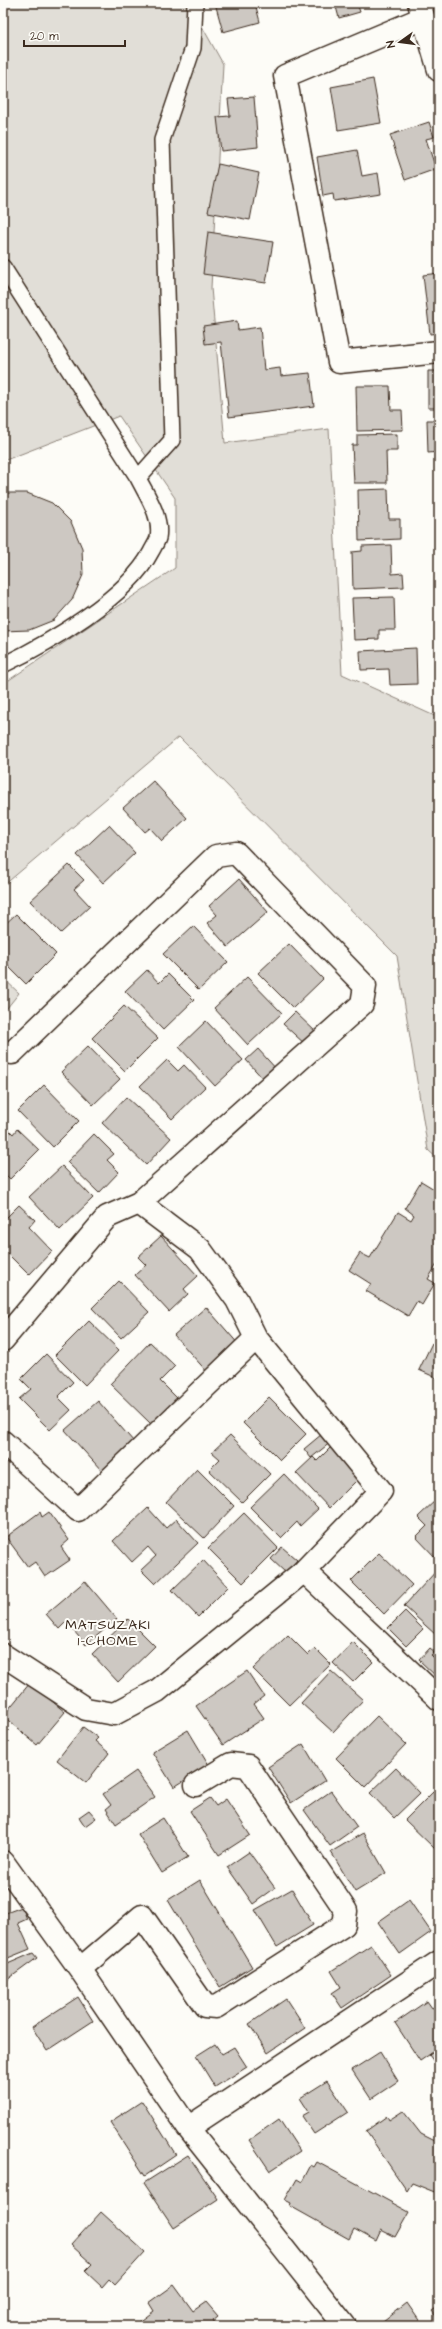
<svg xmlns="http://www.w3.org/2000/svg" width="442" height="2329" viewBox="0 0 442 2329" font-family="'Architects Daughter',sans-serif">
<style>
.green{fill:#e1ded7;stroke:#8e847a}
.building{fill:#cdc8c2;stroke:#3b2a1e}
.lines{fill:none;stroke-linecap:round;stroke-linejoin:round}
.service-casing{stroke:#3b2a1e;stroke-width:18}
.minor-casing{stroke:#3b2a1e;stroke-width:25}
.service{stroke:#fdfcf7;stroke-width:15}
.minor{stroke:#fdfcf7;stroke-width:22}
.labels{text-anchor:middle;stroke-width:4;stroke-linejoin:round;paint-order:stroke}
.neighbourhood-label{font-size:14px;letter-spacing:1px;fill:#3b2a1e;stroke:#fdfcf7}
</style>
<rect width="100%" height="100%" fill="#fdfcf7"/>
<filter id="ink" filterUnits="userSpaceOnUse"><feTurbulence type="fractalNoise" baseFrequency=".025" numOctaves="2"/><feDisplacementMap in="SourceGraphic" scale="8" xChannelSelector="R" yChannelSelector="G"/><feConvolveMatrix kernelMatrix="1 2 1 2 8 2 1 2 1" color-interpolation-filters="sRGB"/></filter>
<g filter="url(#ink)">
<!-- green -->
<path class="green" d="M3,3H189L223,64L211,288L225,443L329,429L342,674L439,718V1160L428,1150L397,956L179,737L3,886V684L175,568V498L119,416L3,461Z
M3,978L19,993L3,1013Z"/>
<!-- building -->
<path class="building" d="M215,3H255L260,22L223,32Z
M335,3H357L360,12L339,18Z
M373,79L381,123L338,130L331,87Z
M254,97L258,147L221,151L217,117L230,116L228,99Z
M429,122L434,137L426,139L436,169L405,180L390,135Z
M357,150L362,176L378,173L381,194L334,201L333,194L323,196L317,157Z
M218,164L259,173L250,220L208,212Z
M208,232L273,242L266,283L203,274Z
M439,273V333L430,334L423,275Z
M237,321L238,330L260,327L264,370L280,368L281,376L310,373L314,406L229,417L221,342L205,344L203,326Z
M428,371H439V408H428Z
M356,386H390L391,410H402L403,430L357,431Z
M427,420H439V452L428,453Z
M397,434V451H386L387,483H354L352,445H357V435Z
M388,489L389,519H400V539L359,541L358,490Z
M3,493H27L52,503L71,522L82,548L83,575L72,600L54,620L29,630L3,631Z
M391,545L392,574L403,573L404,587L353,589L352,552L362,551V546Z
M394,597L395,630H379V639L354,640L352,598Z
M416,648L417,684L390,685L389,669L361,670L360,651Z
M153,781L187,818L162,841L150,828L145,832L123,808Z
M109,825L135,853L103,883L77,855Z
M69,865L84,880L74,889L90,906L61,933L30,901Z
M239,879L268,912L228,947L207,923L217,915L209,906Z
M16,914L56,954L26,984L3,961V926Z
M193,926L228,962L199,990L163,954Z
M289,944L323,979L293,1008L258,973Z
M147,970L159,983L168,974L194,1000L163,1030L125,991Z
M247,977L282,1013L248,1045L214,1008Z
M124,1006L158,1038L125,1071L92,1038Z
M295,1012L317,1033L306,1045L283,1024Z
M206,1021L243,1060L215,1086L179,1047Z
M88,1046L120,1079L93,1105L61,1072Z
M258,1049L278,1071L266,1082L246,1060Z
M167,1060L178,1071L184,1065L205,1087L172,1119L140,1086Z
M44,1085L79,1121L53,1147L18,1111Z
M126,1097L171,1138L146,1165L102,1123Z
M3,1124L13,1134L17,1129L39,1150L10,1179L3,1172Z
M94,1134L114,1154L107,1160L119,1172L99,1193L67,1162Z
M62,1166L93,1198L60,1230L29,1197Z
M421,1181L439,1192V1261L428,1279L435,1283L422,1305L417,1301L408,1316L366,1291L371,1284L349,1270L360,1253L370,1258L398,1212L411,1220L414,1215L405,1208Z
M19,1205L35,1220L29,1227L52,1251L29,1275L3,1249V1221Z
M161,1236L198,1276L184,1289L188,1294L169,1312L135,1275L146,1265L138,1257Z
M119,1281L149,1312L121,1338L92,1308Z
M206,1307L240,1346L209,1374L174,1335Z
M89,1321L119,1350L85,1385L55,1355Z
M150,1342L175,1366L160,1381L177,1398L151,1424L110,1384Z
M432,1343L439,1347V1379L419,1370Z
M46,1354L73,1382L58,1397L71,1410L50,1430L19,1399L31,1389L21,1379Z
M269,1397L306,1434L280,1460L243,1423Z
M98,1401L134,1442L102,1471L65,1430Z
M328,1429L336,1438L311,1458L304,1449Z
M230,1435L270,1474L242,1502L209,1470L220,1459L212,1452Z
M334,1444L363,1474L329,1508L296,1473L313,1457L317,1461Z
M197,1469L234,1506L204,1538L166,1502Z
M284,1474L318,1509L300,1526L297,1522L281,1538L250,1507Z
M439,1497V1557L437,1559L416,1537L427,1526L418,1517Z
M148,1508L166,1528L176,1519L198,1543L155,1584L141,1570L156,1556L148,1547L132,1562L113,1541Z
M40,1512L42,1517L49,1512L69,1540L61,1547L70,1560L45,1577L35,1562L28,1567L6,1537Z
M244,1513L278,1548L243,1583L208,1548Z
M282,1547L297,1560L286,1573L271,1559Z
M379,1553L412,1585L384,1614L351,1581Z
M203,1560L228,1587L198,1617L172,1590Z
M439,1568V1632L436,1635L404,1606Z
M85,1581L117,1619L86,1645L66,1622L59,1629L46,1614Z
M405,1611L423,1629L406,1646L388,1628Z
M128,1619L155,1646L118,1682L92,1654Z
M288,1635L308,1655L315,1648L331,1664L289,1705L253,1669Z
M353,1642L373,1662L353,1682L333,1663Z
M439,1647V1662L431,1655Z
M430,1648L435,1652L431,1655L439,1662V1679L419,1660Z
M247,1671L264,1696L254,1704L264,1718L223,1745L196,1706Z
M331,1671L363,1700L333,1732L301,1703Z
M30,1683L65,1712L37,1745L3,1716Z
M377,1716L406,1744L365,1787L336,1758Z
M83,1727L98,1738L95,1741L109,1753L86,1783L57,1760Z
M188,1730L209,1765L174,1787L152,1752Z
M303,1744L325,1781L291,1803L268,1767Z
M396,1768L420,1793L394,1818L370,1793Z
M136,1771L155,1797L116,1824L106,1809L111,1805L103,1794Z
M439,1786V1845L435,1849L405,1820Z
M331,1791L357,1827L330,1846L304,1810Z
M210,1798L216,1806L226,1799L250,1835L219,1855L190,1811Z
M89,1810L96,1818L85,1826L79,1817Z
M163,1818L188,1857L162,1873L138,1834Z
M363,1833L386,1873L355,1892L331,1852Z
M249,1852L275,1888L253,1904L227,1867Z
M200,1880L252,1967L220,1987L168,1900Z
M292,1889L313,1925L277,1947L255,1910Z
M409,1900L431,1932L400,1954L378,1922Z
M22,1907L27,1919L18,1923L30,1949L3,1960V1914Z
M371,1945L391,1975L342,2008L332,1993L341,1987L331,1971Z
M33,1953L37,1958L3,1983V1966Z
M78,1997L93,2021L47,2051L32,2027Z
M286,1999L305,2028L268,2053L249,2024Z
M427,2001L432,2008L436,2006L439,2011V2048L420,2061L395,2023Z
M215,2044L222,2054L234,2047L247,2067L215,2087L196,2056Z
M439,2048V2061L435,2063L429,2055Z
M380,2052L398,2081L371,2099L352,2070Z
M327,2081L348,2112L314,2134L302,2116L309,2112L300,2098Z
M142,2101L176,2155L145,2176L110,2122Z
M403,2111L421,2134L439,2143V2188L437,2193L412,2183L407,2191L366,2131L387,2116L389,2120Z
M279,2119L300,2151L270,2171L249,2140Z
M188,2155L218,2199L174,2228L144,2183Z
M317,2162L409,2212L395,2237L381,2230L376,2241L354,2229L349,2239L290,2206L291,2203L285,2200L297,2179L302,2182L311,2165L314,2167Z
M101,2212L145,2252L115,2285L109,2279L102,2287L85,2271L92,2264L71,2245Z
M174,2285L193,2311L206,2302L218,2316L213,2320L217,2326H140L138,2323L154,2311L149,2303Z
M407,2303L423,2326H379L383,2322Z
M439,2306V2320L432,2311Z"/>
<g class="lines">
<!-- service casing -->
<g class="service-casing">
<path id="service" d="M3,267L138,478C147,496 162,517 158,538C157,542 153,548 151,552C128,597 49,643 3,665
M138,478L172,440L162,140L193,48L195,3"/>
</g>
<!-- minor casing -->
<g class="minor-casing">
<path id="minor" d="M419,3L439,70
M423,18L285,76L339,362L439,352
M12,1053L216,856L236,853L365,986L362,1004L139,1203
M3,1340L107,1217L139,1203L200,1249L237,1300L256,1338L381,1491L304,1571L157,1691L114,1714L86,1709L3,1655
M3,1442L78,1510L256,1338
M304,1571L439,1699
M3,1862L80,1969L188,2128L345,2326
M80,1969L142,1916L205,2006L216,2007L344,1925L346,1911L248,1766L231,1764L196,1785
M188,2128L439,1962"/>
</g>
<!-- service -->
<use href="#service" class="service"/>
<!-- minor -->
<use href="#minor" class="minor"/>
</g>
</g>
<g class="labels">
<!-- neighbourhood labels -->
<g class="neighbourhood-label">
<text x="108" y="1629">MATSUZAKI<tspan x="108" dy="16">1-CHOME</tspan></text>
</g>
</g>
<!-- margin -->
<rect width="442" height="2329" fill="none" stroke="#fdfcf7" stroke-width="16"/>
<rect x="8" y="8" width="426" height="2313" fill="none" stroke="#3b2a1e" stroke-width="1.5" filter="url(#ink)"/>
<!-- north arrow -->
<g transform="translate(400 42) rotate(256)" stroke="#fdfcf7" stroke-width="3" paint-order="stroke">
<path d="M0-3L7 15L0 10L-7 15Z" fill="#3b2a1e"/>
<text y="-6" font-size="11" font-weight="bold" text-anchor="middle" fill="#3b2a1e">N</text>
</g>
<!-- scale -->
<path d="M24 40v6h101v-6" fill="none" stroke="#3b2a1e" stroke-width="2"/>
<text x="30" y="40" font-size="12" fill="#3b2a1e" stroke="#fdfcf7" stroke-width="3" paint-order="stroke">20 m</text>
</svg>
